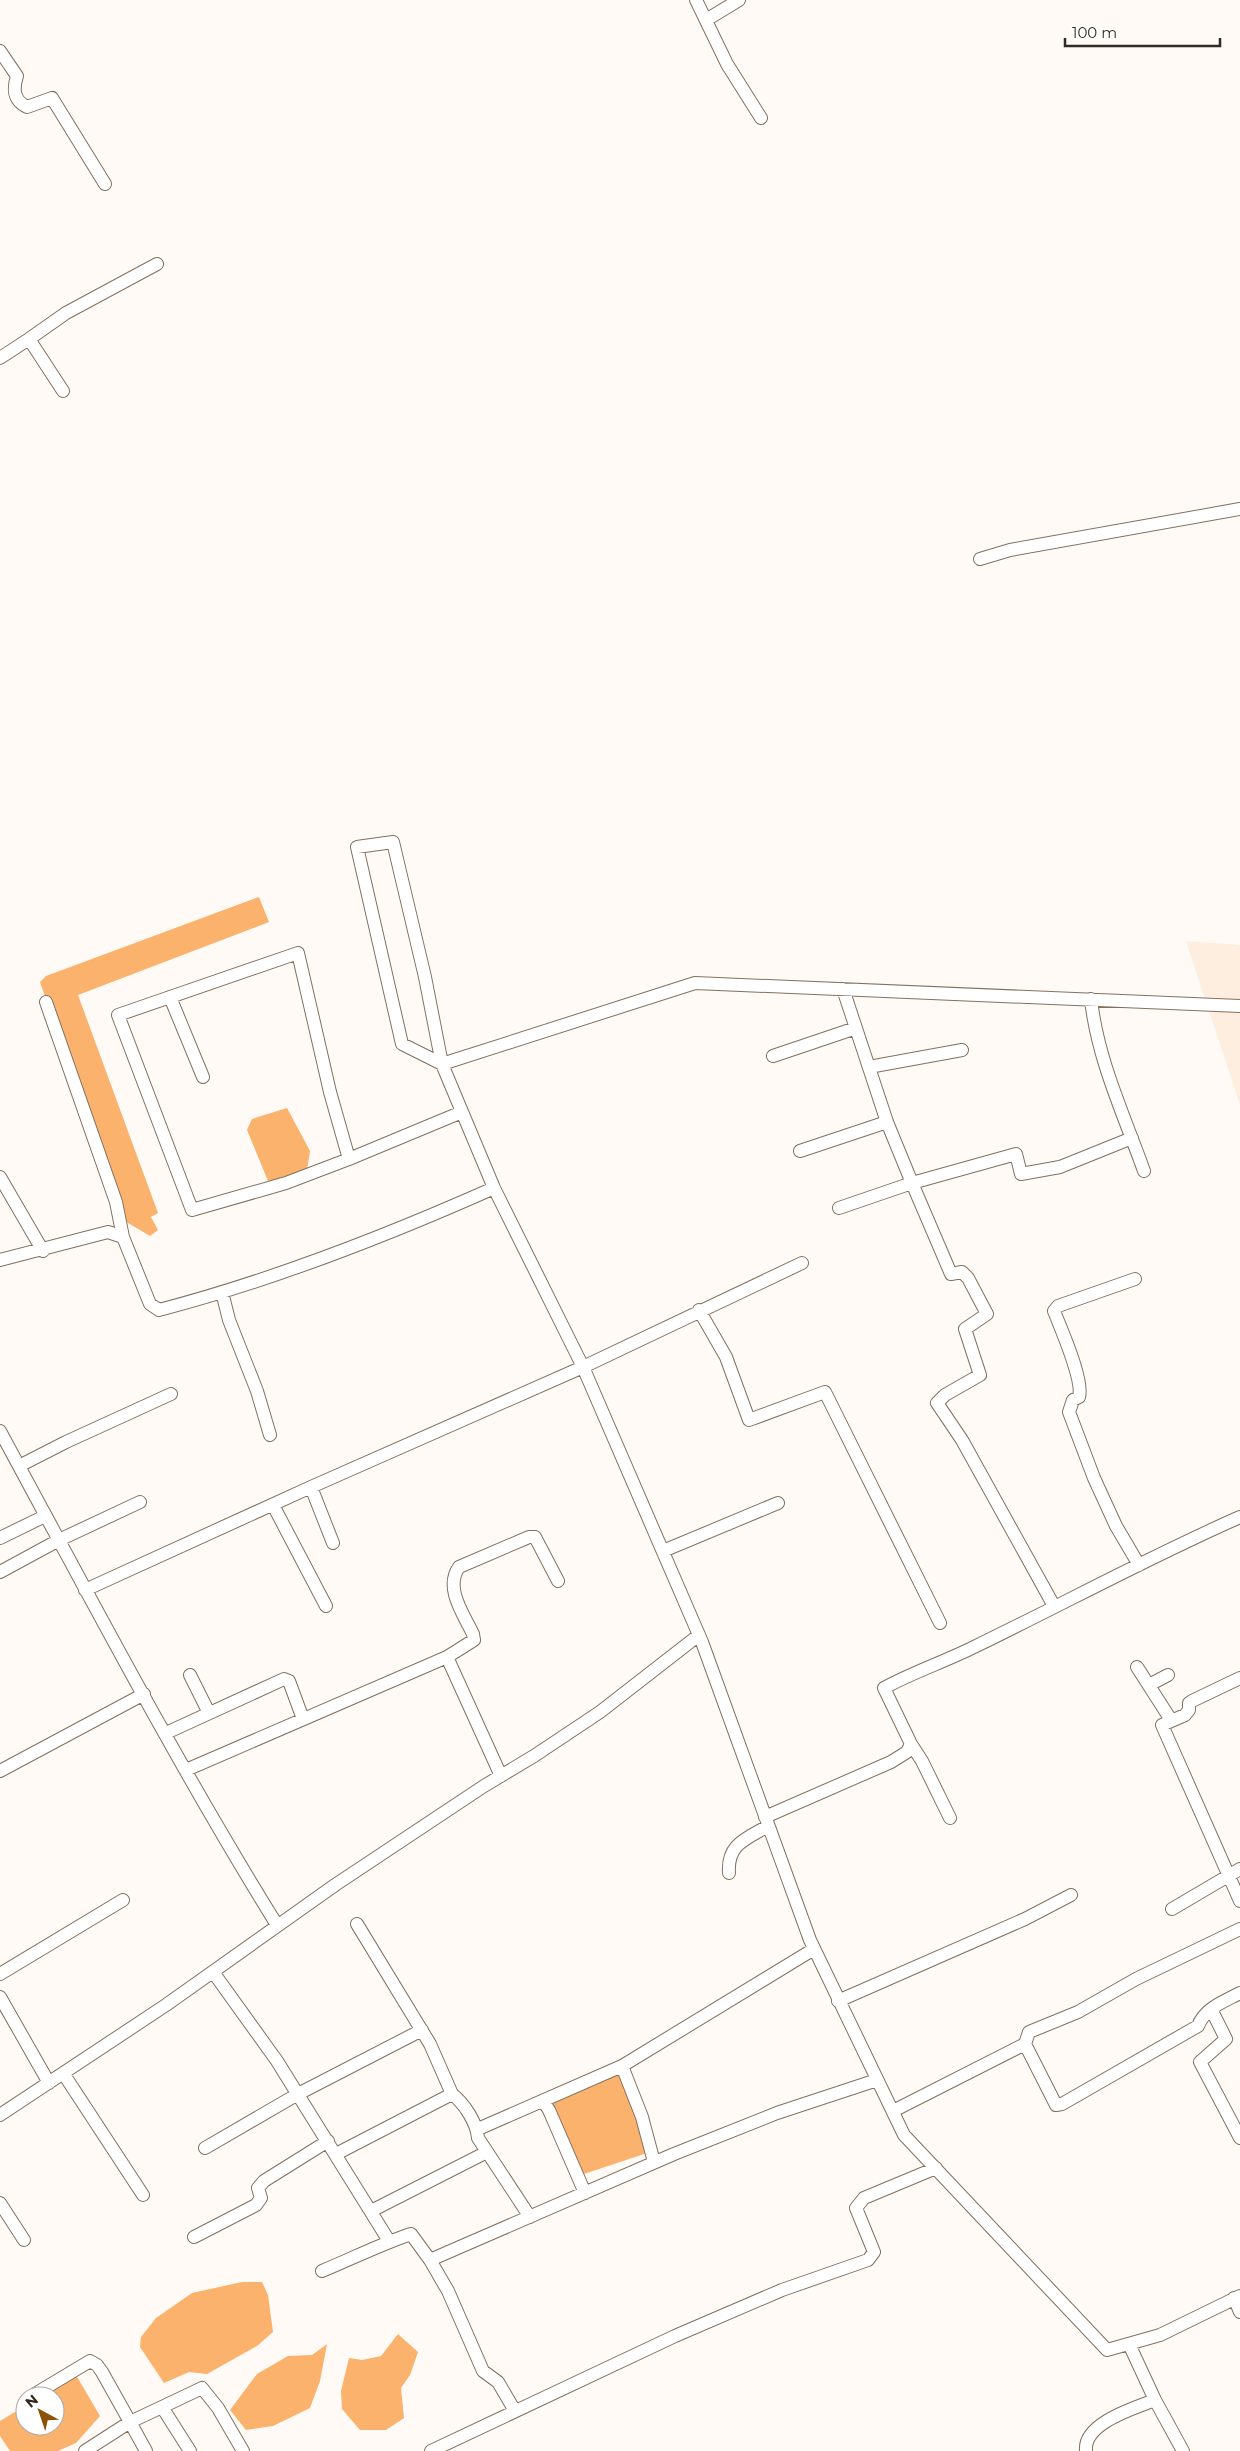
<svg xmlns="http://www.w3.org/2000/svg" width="1240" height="2451" viewBox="0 0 1240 2451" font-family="Montserrat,sans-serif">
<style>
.built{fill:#feeedf}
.water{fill:#fbb26c}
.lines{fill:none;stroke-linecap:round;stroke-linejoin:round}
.minor-casing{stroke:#83705f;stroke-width:14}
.minor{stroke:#fff;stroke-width:12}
</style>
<rect width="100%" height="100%" fill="#fffaf6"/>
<!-- built -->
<path class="built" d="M1186,941L1240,945V1105Z"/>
<!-- water -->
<path class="water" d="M259,897L269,922L78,995L158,1213L151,1217L158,1230L150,1236L123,1220L40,982L46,976Z
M287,1108L310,1151L307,1170L288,1179L268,1181L247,1130L252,1119Z
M618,2069L623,2075L647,2153L578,2176L545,2100Z
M242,2282H262L268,2295L273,2332L257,2346L207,2374L189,2372L164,2383L140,2347L141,2337L156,2318L192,2293Z
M398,2334L418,2352L410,2375L401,2388L404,2418L386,2430H360L342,2409L341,2391L349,2358L362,2360L381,2356Z
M327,2344L320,2381L310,2408L273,2426L246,2430L230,2410L257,2374L288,2356L312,2355Z
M76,2375L100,2416L76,2443L58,2451H10L0,2436V2421L25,2406V2426H55V2396H42Z"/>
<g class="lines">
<!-- minor casing -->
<g class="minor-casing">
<path id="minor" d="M696,0L727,64L761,118
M706,20L739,0
M0,51L17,76C13,89 13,100 27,107L52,98L105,184
M0,358L29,339
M63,391L29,339L66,313L157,264
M980,559L1010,550L1240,509
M393,842L425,977L442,1064L402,1044L357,847Z
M843,989L887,1122L912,1183L1016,1154L1021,1174L1060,1167L1132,1138
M170,997L203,1077
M1091,999C1097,1058 1124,1115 1144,1171
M46,1002L116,1202L123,1237
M1240,1006L695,983L442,1064L494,1188L583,1367L702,1642L810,1940L904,2135L1107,2350L1160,2335L1240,2296
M773,1056L856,1028
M869,1067L962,1050
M800,1151L887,1122
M349,1159L330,1092L298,953L118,1015L192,1210L286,1183L349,1159L462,1112
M0,1177L43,1251
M839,1208L912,1183L951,1274L962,1272L968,1278L987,1314L965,1329L980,1375L945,1395L937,1403L962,1440L1054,1606
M0,1260L108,1232L123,1237L150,1304L159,1310C274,1280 386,1236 494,1188
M1135,1279L1058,1306L1054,1311C1061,1329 1084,1380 1079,1397L1073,1400L1069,1412L1094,1478L1116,1526L1139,1565
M222,1292L229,1320L257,1391L270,1435
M699,1310L726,1357L749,1420L825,1392L940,1623
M0,1431C90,1597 177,1764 277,1925
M19,1466L66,1442L171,1394
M311,1487L333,1543
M273,1505L326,1606
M0,1538L45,1516
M663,1551L778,1503
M0,1572L59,1540L140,1502
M85,1590L311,1487L583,1367L802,1263
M447,1657L474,1640L473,1634C464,1615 444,1588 459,1567L529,1537H535L558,1581
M1137,1667L1171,1720
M190,1675L209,1713
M1240,1678L1192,1701L1189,1703V1710L1185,1715L1162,1725L1240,1901
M1149,1685L1168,1675
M166,1733L284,1679L289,1681L303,1719
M911,1744L922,1761L950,1818
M186,1770L447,1657L501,1776
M0,1771L144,1694
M765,1817L891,1762L907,1752L911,1744L884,1688C913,1672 944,1662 974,1647C1063,1604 1149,1557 1240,1517
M729,1873C727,1844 746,1839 768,1826
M1172,1909L1240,1869
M357,1924L430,2044L452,2094C464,2103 477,2123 478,2138L530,2217
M213,1972L277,2061L389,2241
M0,1974L123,1900
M0,1997L49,2083
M838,2001L1025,1919L1071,1895
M1211,2009L1226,2039L1200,2062L1240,2138
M1025,2044L1029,2032L1078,2012L1136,1979L1240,1929
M622,2066L642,2117L654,2162
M63,2073L143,2195
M543,2101L549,2110L585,2193
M893,2111L1025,2044L1056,2105L1062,2104L1198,2026C1205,2008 1223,2002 1240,1993
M0,2115L166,2005L335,1885L484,1786L534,1756L600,1712L699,1635
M478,2129L622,2066L814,1949
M205,2148L298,2094L422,2030
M336,2154L452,2094
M0,2203L24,2240
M371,2211L487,2152
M194,2237L256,2205L261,2198L258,2188L264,2181L328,2141
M322,2271C351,2259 381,2244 411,2234L430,2260
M1234,2298L1240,2312
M1129,2344L1155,2400L1183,2451
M35,2394L90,2361L97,2365L102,2372L130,2422L162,2407L190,2451
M162,2407L202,2388L218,2408L243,2451
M515,2411L498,2382L483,2371L448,2291L430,2260L674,2154L777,2113L877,2080
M85,2451L130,2422L146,2451
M431,2451L675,2336L782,2290L868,2260L874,2252L856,2208L864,2198L936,2168
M1086,2451C1083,2423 1135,2408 1155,2400"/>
</g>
<!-- minor -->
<use href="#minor" class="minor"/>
</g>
<!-- north arrow -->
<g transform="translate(40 2411) rotate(320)"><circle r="24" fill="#ffffff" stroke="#ada9a7"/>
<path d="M0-4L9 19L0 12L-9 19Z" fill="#8b5208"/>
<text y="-8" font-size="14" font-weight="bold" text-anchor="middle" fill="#312922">N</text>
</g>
<!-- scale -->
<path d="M1065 38v8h155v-8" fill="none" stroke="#312922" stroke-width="2.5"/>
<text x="1072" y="38" font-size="15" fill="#312922" stroke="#ffffff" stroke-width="4" paint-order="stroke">100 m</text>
</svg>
